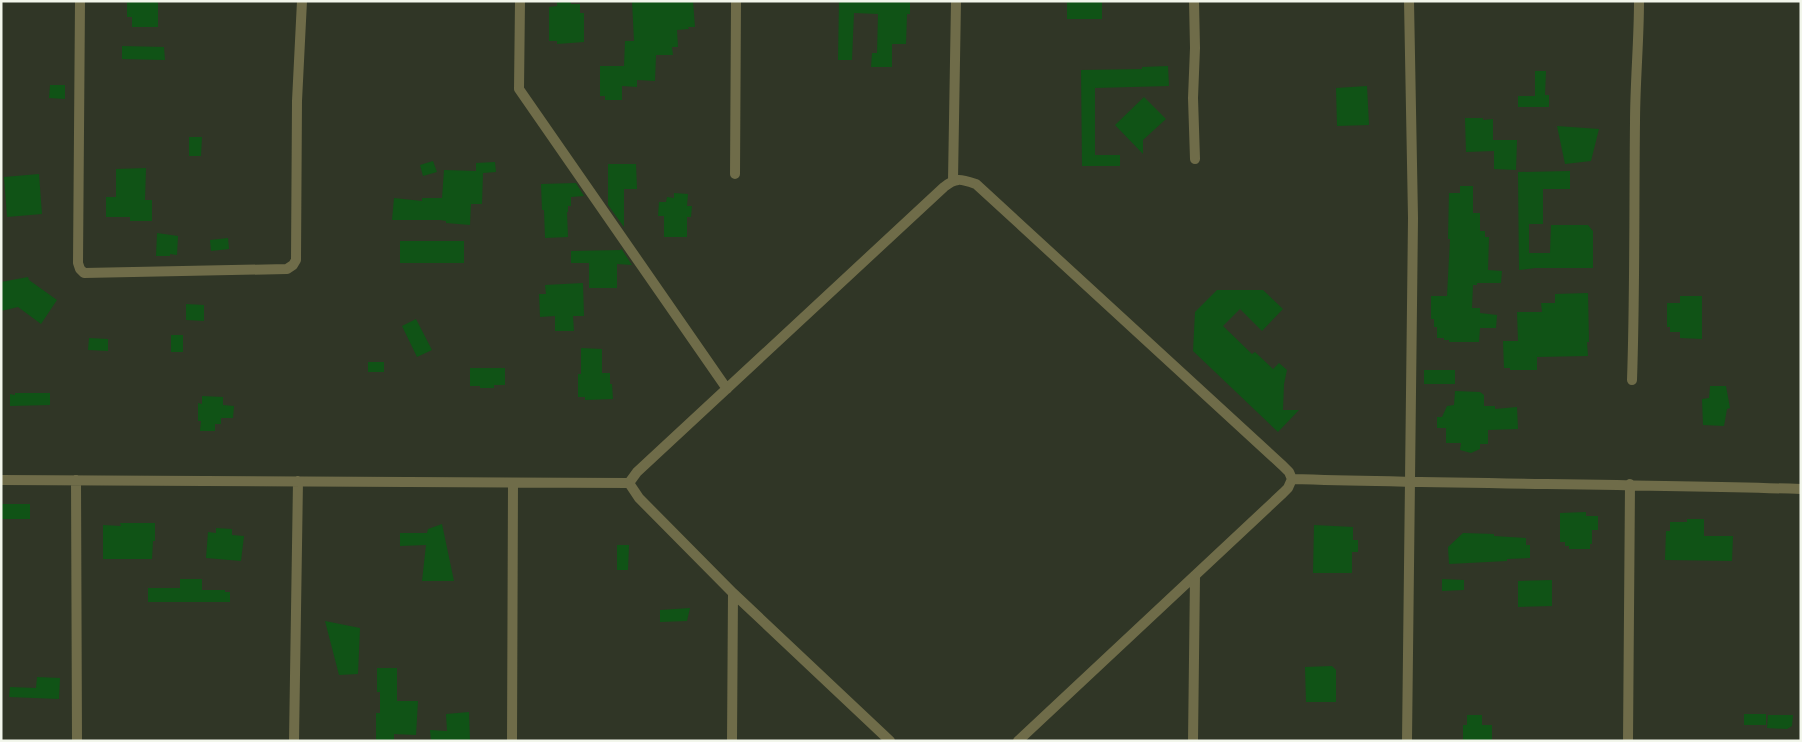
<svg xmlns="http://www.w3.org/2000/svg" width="1802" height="742" viewBox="0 0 1802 742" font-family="'IBM Plex Sans',sans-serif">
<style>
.building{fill:#105316}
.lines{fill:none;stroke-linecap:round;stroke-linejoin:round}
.street{stroke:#6f6c49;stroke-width:10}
</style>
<rect width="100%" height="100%" fill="#303626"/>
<!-- building -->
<path class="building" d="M127,1H158V27H132V17H127Z
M557,1H571V4H580V13H584V42L557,44V41H549V7L557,6Z
M632,1H693L695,27H688L689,29L677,30L678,47H672L673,55H656L655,81L637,80V87L622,86V100H605V96H600V66H624L625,41H634Z
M839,1H910V14H907L906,44H892V67H871L872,53H877L878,14L854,13L852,60H838Z
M1067,1H1102V19H1067Z
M122,46L164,47L165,60L122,59Z
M1168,66L1169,86L1095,88V155H1120V166H1082L1081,70L1142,69V67Z
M1535,71H1546L1545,95H1549V107H1518V96H1535Z
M50,85H65V99L49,98Z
M1367,86L1369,125L1337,126L1336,88Z
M1144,97L1166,119L1143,140V154L1115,125Z
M1465,118H1483V120L1493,119V140H1517L1516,170L1494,169V151L1466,152Z
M1557,126L1599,129L1591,161L1565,164Z
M189,137H202L201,156H189Z
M433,161L437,172L423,176L420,165Z
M495,162L496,172L483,173L482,204H471L470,225L446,223V221L440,220H392L394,198L422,201V198H442L444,170L476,171V163Z
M608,164H636L637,189H624V227L608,205Z
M146,168L145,200H152V221H130V217H106V197H116V169Z
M1570,171V189H1543V224H1529V253H1550L1551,225H1588L1593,231V268H1535L1519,270L1518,172Z
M39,174L42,214L7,217L4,177Z
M576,183L584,196L571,197V206H568V212H567L568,237L545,238L544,210H542L541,184Z
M1460,186H1473V213H1480V231H1485V237H1489L1488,270L1502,271L1501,283H1477V285H1473L1472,308H1480V313L1497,315L1496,328H1480L1479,342H1449V340H1444V338H1437V327H1434V319H1431V296H1447L1450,239H1448L1449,193H1460Z
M674,193L688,194L687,206H692L691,217H687V237H664V216H658L659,202H666L667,197L674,198Z
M157,233L178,236L177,255L170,254V256H156Z
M228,238L229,249L211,251L210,240Z
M400,241H464V263H400Z
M621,248L632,265L617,264V288H589V263H571V251L621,250Z
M28,277L29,280L57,300L41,324L18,307L1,311V282Z
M583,283L584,316H573L574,331H555V316L540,317L539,294H546L545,285Z
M1217,290H1263L1283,309L1262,331L1240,309L1223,326L1252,354L1255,352L1273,369L1279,363L1287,370L1284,384L1283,410H1299L1278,432L1193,351L1195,312Z
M1588,293L1589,342H1587L1588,356L1537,357V370H1510V368H1504L1503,341H1518L1517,312H1542L1541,303H1555V294Z
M1680,296H1702V339L1680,338V332H1670V327H1667V303H1680Z
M186,304L204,305V321L186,320Z
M416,319L432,350L417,357L402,326Z
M171,335H183V352H171Z
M89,338L108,339V351L88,350Z
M581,348L602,349V373H610V384H612L613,399L585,400V397H578V374H581Z
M368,362H384V372H368Z
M470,368H505V385H494V388H480V386H470Z
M1424,370H1455V384H1424Z
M1710,386H1726L1730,408L1727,409L1724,426L1703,425L1702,399L1709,398Z
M1455,391L1480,392L1484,395V406H1495V409L1517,407L1518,429L1488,430V444H1480V449L1471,453L1460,450L1461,443H1446V428H1437V417H1442L1447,406L1454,405Z
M15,393H50V405L10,406V394L15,395Z
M202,396L223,397V405L234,406L233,418H221V424H215V431H200L201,421H198V403L202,404Z
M1,504H30V519H1Z
M1586,512V516H1598V530H1592V544H1590V549H1569V546H1565V542H1560V513Z
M1687,519H1704V536H1733L1732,561L1665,560L1666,531H1670V522H1687Z
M120,523H155V541H153L152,559H103V525L121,526Z
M442,524L454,581H422L426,545L400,546V533H427L428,529Z
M1314,525L1353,527V540H1358V552H1352V573H1313Z
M216,528L232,529V535L244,536L241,561L206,558L208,532L216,533Z
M1463,533L1494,534V536L1526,538V545H1530V558L1507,559V561L1449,564L1448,547Z
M617,545H629L628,570H617Z
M180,579H202V590H225V592H230V602H148V588H180Z
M1442,579L1464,580V590L1442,591Z
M1552,580V606L1518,607V581Z
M690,608L687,621L660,622V610Z
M325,621L360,628L358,674L339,675Z
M1332,666L1336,670V702H1306L1305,667Z
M377,668H397V701H418L416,735L394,734V740H376V713H380V692H377Z
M37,677L60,678L59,699L9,697L10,687L36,688Z
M469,712L470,741H431L430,730L447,731L446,714Z
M1744,714H1766V725H1744Z
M1467,715H1482V725H1492V741H1463V725H1467Z
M1768,715H1793L1792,726L1787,729L1767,728Z"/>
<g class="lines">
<!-- street -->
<path class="street" d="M80,1L78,263L80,269L84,273L287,269L293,265L296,260L297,101L302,1
M520,1L519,89L727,389
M1194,1L1195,48L1193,98L1195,159
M735,174L736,1
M953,180L956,1
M1632,380C1635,294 1634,209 1635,123C1635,82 1639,42 1639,1
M1292,479C1461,484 1631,484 1801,489
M1,480L629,483
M76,480L77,741
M294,741L298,481
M512,741L513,483
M732,741L733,593
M890,741L733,593L639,498L629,483L637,472L944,187C956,177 961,179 976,184L1283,466L1289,472L1292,479L1288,488L1283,493L1018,741
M1193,741L1195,576
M1407,741L1413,218L1409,1
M1628,741L1630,484"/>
</g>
<!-- border -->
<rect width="1802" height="742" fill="none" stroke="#f2f6eb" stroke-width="5"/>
</svg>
